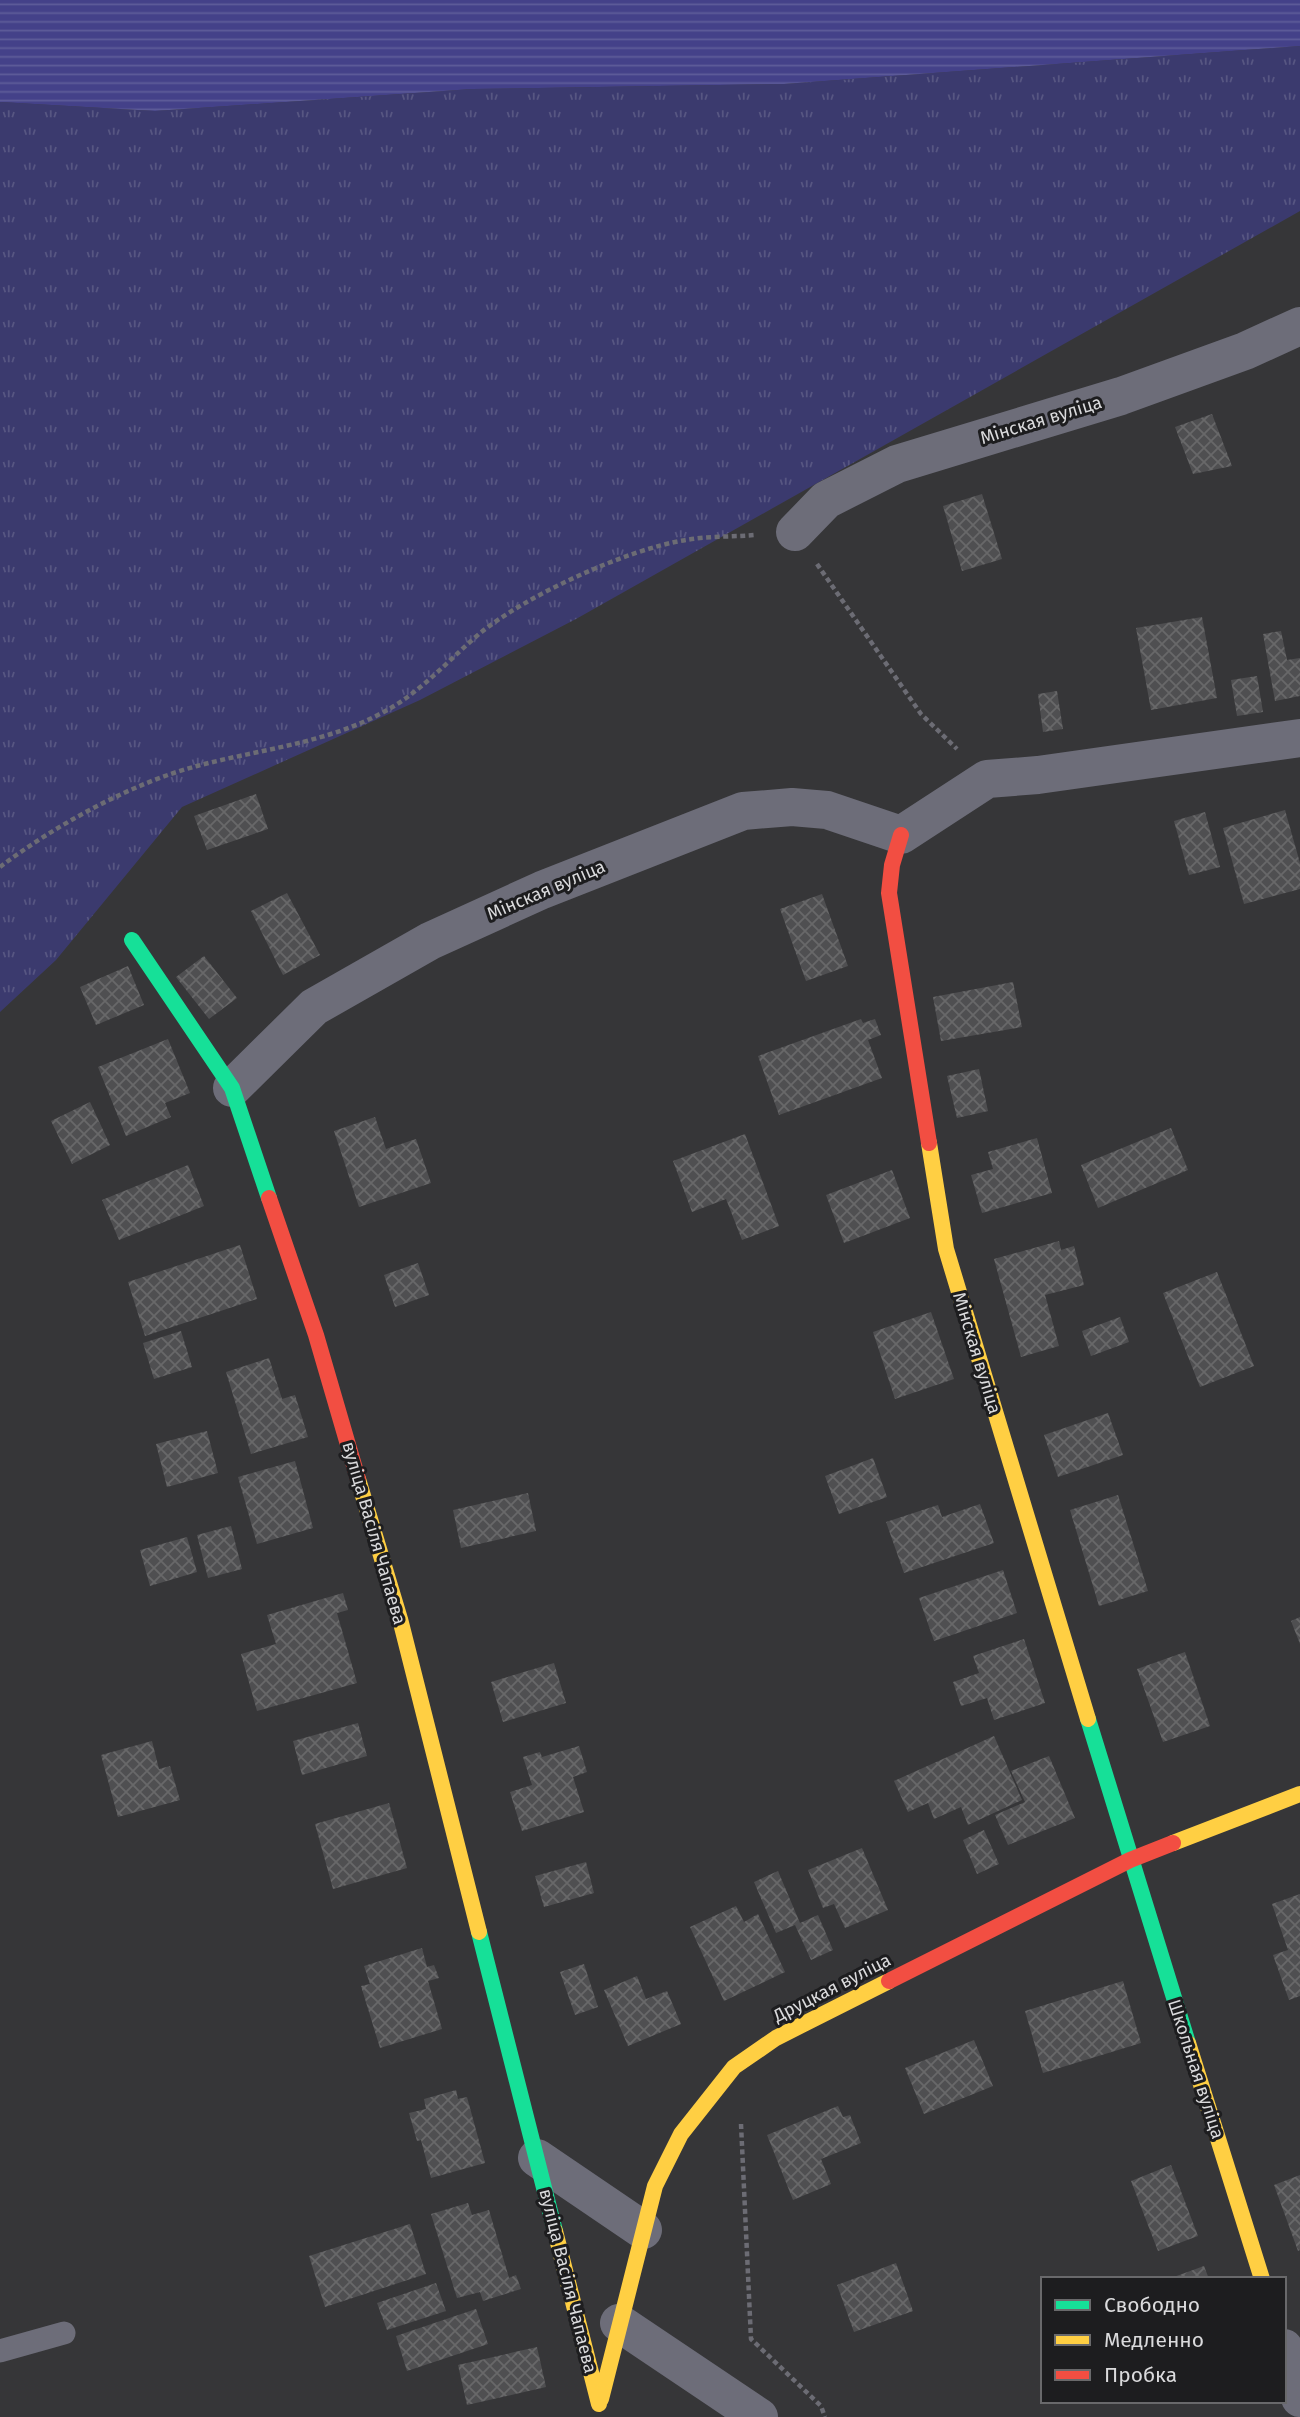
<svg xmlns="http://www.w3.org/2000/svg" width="1300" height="2417" viewBox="0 0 1300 2417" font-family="'Fira Sans',sans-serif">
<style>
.grass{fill:url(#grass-tufts)}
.water{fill:url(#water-rules)}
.building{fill:url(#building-cross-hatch)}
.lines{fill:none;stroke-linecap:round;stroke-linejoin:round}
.path{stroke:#6c6c74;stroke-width:4.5;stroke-dasharray:5 3.5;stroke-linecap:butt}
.lane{stroke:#6d6d79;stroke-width:23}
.street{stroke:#6d6d79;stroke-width:38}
.fast{stroke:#16e098;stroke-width:16}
.slow{stroke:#ffcf43;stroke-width:16}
.jam{stroke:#f24e42;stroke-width:16}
.labels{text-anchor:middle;stroke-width:6;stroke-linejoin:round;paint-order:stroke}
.street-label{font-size:18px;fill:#dadadc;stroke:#1d1d1f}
</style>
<defs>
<pattern id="grass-tufts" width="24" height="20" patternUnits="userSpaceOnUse" patternTransform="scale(1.75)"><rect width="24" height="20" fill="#3b3a6e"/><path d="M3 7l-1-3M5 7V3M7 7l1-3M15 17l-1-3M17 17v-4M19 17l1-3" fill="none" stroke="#575682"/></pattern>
<pattern id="water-rules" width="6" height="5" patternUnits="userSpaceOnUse" patternTransform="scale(1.75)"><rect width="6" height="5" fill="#444189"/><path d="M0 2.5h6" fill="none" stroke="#5e5c99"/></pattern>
<pattern id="building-cross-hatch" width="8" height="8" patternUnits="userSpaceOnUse" patternTransform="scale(1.75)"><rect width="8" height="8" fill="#4f4f51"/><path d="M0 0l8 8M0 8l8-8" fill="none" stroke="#686869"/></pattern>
</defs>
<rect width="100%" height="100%" fill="#363638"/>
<!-- grass -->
<path class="grass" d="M1300,46V211L576,619L420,700L182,807L56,960L0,1012V102L155,111L472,89L784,84Z"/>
<!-- water -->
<path class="water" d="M0,0H1300V46L784,84L472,89L155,111L0,102Z"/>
<!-- building -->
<path class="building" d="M1212,414L1232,466L1193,474L1175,427Z
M982,494L1002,559L962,571L943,506Z
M1202,617L1217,698L1151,710L1136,628Z
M1281,631L1287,660L1300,658V696L1275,701L1263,634Z
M1257,676L1263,712L1237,716L1231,680Z
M1057,691L1063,729L1043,732L1038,694Z
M256,794L268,829L207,850L194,816Z
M1285,810L1300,863V889L1244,904L1223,828Z
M1205,812L1220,867L1189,875L1174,821Z
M287,893L320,955L283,975L251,911Z
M822,894L848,966L806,981L780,909Z
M204,956L237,998L209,1019L176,977Z
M128,966L144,1005L96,1025L80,987Z
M1013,982L1022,1027L941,1041L933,997Z
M861,1019L863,1023L875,1019L881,1035L868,1040L882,1078L779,1115L758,1056Z
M168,1039L190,1093L165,1103L171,1117L126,1136L98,1067Z
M979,1069L988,1111L957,1118L947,1076Z
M90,1102L110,1145L72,1164L51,1121Z
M375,1117L386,1149L416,1139L431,1183L359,1207L334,1131Z
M1171,1128L1188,1170L1098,1208L1081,1165Z
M745,1134L779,1226L742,1240L726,1199L692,1212L673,1161Z
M1037,1138L1052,1193L982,1213L971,1175L993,1169L988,1152Z
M188,1165L204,1206L119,1240L102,1200Z
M892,1170L910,1218L844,1243L826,1195Z
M1059,1241L1061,1250L1074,1246L1084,1285L1045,1295L1059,1346L1021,1357L994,1259Z
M240,1245L257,1299L145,1336L128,1282Z
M418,1263L429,1295L395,1307L384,1275Z
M1217,1272L1254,1366L1200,1387L1163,1293Z
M931,1312L954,1379L895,1399L873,1332Z
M1120,1317L1129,1342L1091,1356L1082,1331Z
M181,1331L192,1367L154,1379L143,1343Z
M269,1358L282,1399L295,1395L308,1437L251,1454L226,1372Z
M1108,1413L1123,1455L1058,1477L1044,1435Z
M207,1431L218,1473L167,1487L156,1444Z
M873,1458L887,1497L839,1514L825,1476Z
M295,1461L313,1528L257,1544L238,1477Z
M528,1493L536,1531L461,1548L453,1510Z
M1118,1495L1148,1591L1099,1606L1070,1510Z
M980,1504L994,1543L904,1573L886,1522L938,1505L942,1517Z
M231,1526L242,1569L208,1578L197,1535Z
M187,1537L197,1572L150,1586L140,1550Z
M1003,1570L1017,1613L934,1641L919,1598Z
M343,1593L348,1610L337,1613L357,1683L257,1711L241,1654L276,1644L267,1615Z
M1300,1617V1644L1291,1621Z
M1024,1639L1045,1703L994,1720L987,1698L961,1706L953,1682L979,1673L973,1656Z
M1185,1652L1210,1726L1163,1742L1137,1669Z
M554,1663L566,1703L503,1722L491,1682Z
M358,1723L367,1756L302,1775L293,1741Z
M994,1736L1022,1800L968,1825L961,1807L934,1819L928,1803L908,1812L894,1781Z
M152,1741L159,1769L170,1766L180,1800L118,1817L101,1755Z
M579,1746L587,1772L573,1777L584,1812L522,1831L510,1792L532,1785L523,1757L540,1752L542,1757Z
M1049,1756L1075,1818L1008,1845L995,1815L1025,1802L1011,1771Z
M389,1803L407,1868L333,1889L315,1824Z
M984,1830L999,1864L977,1874L963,1840Z
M862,1848L888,1910L845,1928L834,1904L823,1908L808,1870Z
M586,1862L594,1893L544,1907L535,1876Z
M778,1871L800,1923L818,1915L833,1950L811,1960L795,1925L776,1933L754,1882Z
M1300,1894V1996L1289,2000L1273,1955L1288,1950L1272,1904Z
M736,1906L744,1922L758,1914L785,1972L724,2001L690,1927Z
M422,1948L427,1967L434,1965L439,1978L428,1981L442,2029L380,2048L361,1986L370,1984L364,1966Z
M584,1964L598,2007L575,2015L560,1972Z
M637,1976L646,1999L667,1991L681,2024L628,2046L604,1990Z
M1123,1981L1141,2043L1043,2073L1025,2011Z
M974,2040L993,2086L924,2114L905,2068Z
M456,2090L458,2099L467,2097L485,2163L431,2178L421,2140L417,2141L409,2113L426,2109L424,2099Z
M838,2106L843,2117L850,2115L861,2143L821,2159L831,2184L793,2200L767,2135Z
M1171,2165L1198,2236L1158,2251L1131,2181Z
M1300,2175V2250L1298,2251L1274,2185Z
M468,2203L472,2215L489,2210L509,2278L516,2275L521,2289L483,2301L480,2292L457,2298L431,2214Z
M410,2224L426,2274L325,2307L309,2256Z
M896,2263L913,2311L854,2332L837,2285Z
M1204,2266L1209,2279H1171V2278Z
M436,2283L446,2311L387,2330L377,2303Z
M476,2309L488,2344L407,2371L396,2336Z
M537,2347L546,2387L467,2405L458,2365Z"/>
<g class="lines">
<!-- path -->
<path class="path" d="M817,564L921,714L957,749
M0,867C54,826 132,783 197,766C257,750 320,744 376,716C419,695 444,664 479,634C525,596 627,549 686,540C708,536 732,537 754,535
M741,2124L751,2339L821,2406L825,2417"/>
<!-- lane -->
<path class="lane" d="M0,2351L64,2333"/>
<!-- street -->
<path class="street" d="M795,532L826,500L897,464L1121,396L1245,351L1300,326
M232,1088L314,1007L430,941L542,890L743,811L792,807L827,810L901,835L987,779L1038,775L1300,738
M537,2158L643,2230
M619,2323L759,2417
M1284,2348L1300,2398"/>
<!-- fast -->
<path class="fast" d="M132,940L232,1088L269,1198
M1088,1719L1188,2043
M479,1932L555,2231"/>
<!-- slow -->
<path class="slow" d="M929,1143L946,1249L1088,1719
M358,1479L400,1619L479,1932
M1173,1843L1300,1794
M1188,2043L1262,2279
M555,2231L599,2404
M601,2399L655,2186L681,2134L734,2067L776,2038L889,1981"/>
<!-- jam -->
<path class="jam" d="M901,835L892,865L889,893L929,1143
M269,1198L316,1335L358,1479
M889,1981L1130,1860L1173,1843"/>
</g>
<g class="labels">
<!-- street labels -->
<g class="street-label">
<text transform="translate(1041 420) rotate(-17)" y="6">Мінская вуліца</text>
<text transform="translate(546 890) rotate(-23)" y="6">Мінская вуліца</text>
<text transform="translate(977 1353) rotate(73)" y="6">Мінская вуліца</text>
<text transform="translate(374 1533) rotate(74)" y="6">вуліца Васіля Чапаева</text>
<text transform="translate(832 1988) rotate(-27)" y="6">Друцкая вуліца</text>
<text transform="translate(1196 2069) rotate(72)" y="6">Школьная вуліца</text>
<text transform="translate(568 2281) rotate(76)" y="6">вуліца Васіля Чапаева</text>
</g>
</g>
<!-- legend -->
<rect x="1041" y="2277" width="245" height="126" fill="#1d1d1f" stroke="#69696b" stroke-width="2"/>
<rect x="1055" y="2300" width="35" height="10" fill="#16e098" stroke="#69696b" stroke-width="2"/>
<text x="1104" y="2312" font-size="21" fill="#dadadc">Свободно</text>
<rect x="1055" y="2335" width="35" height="10" fill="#ffcf43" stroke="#69696b" stroke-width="2"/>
<text x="1104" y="2347" font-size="21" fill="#dadadc">Медленно</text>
<rect x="1055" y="2370" width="35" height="10" fill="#f24e42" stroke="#69696b" stroke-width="2"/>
<text x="1104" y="2382" font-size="21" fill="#dadadc">Пробка</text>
</svg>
